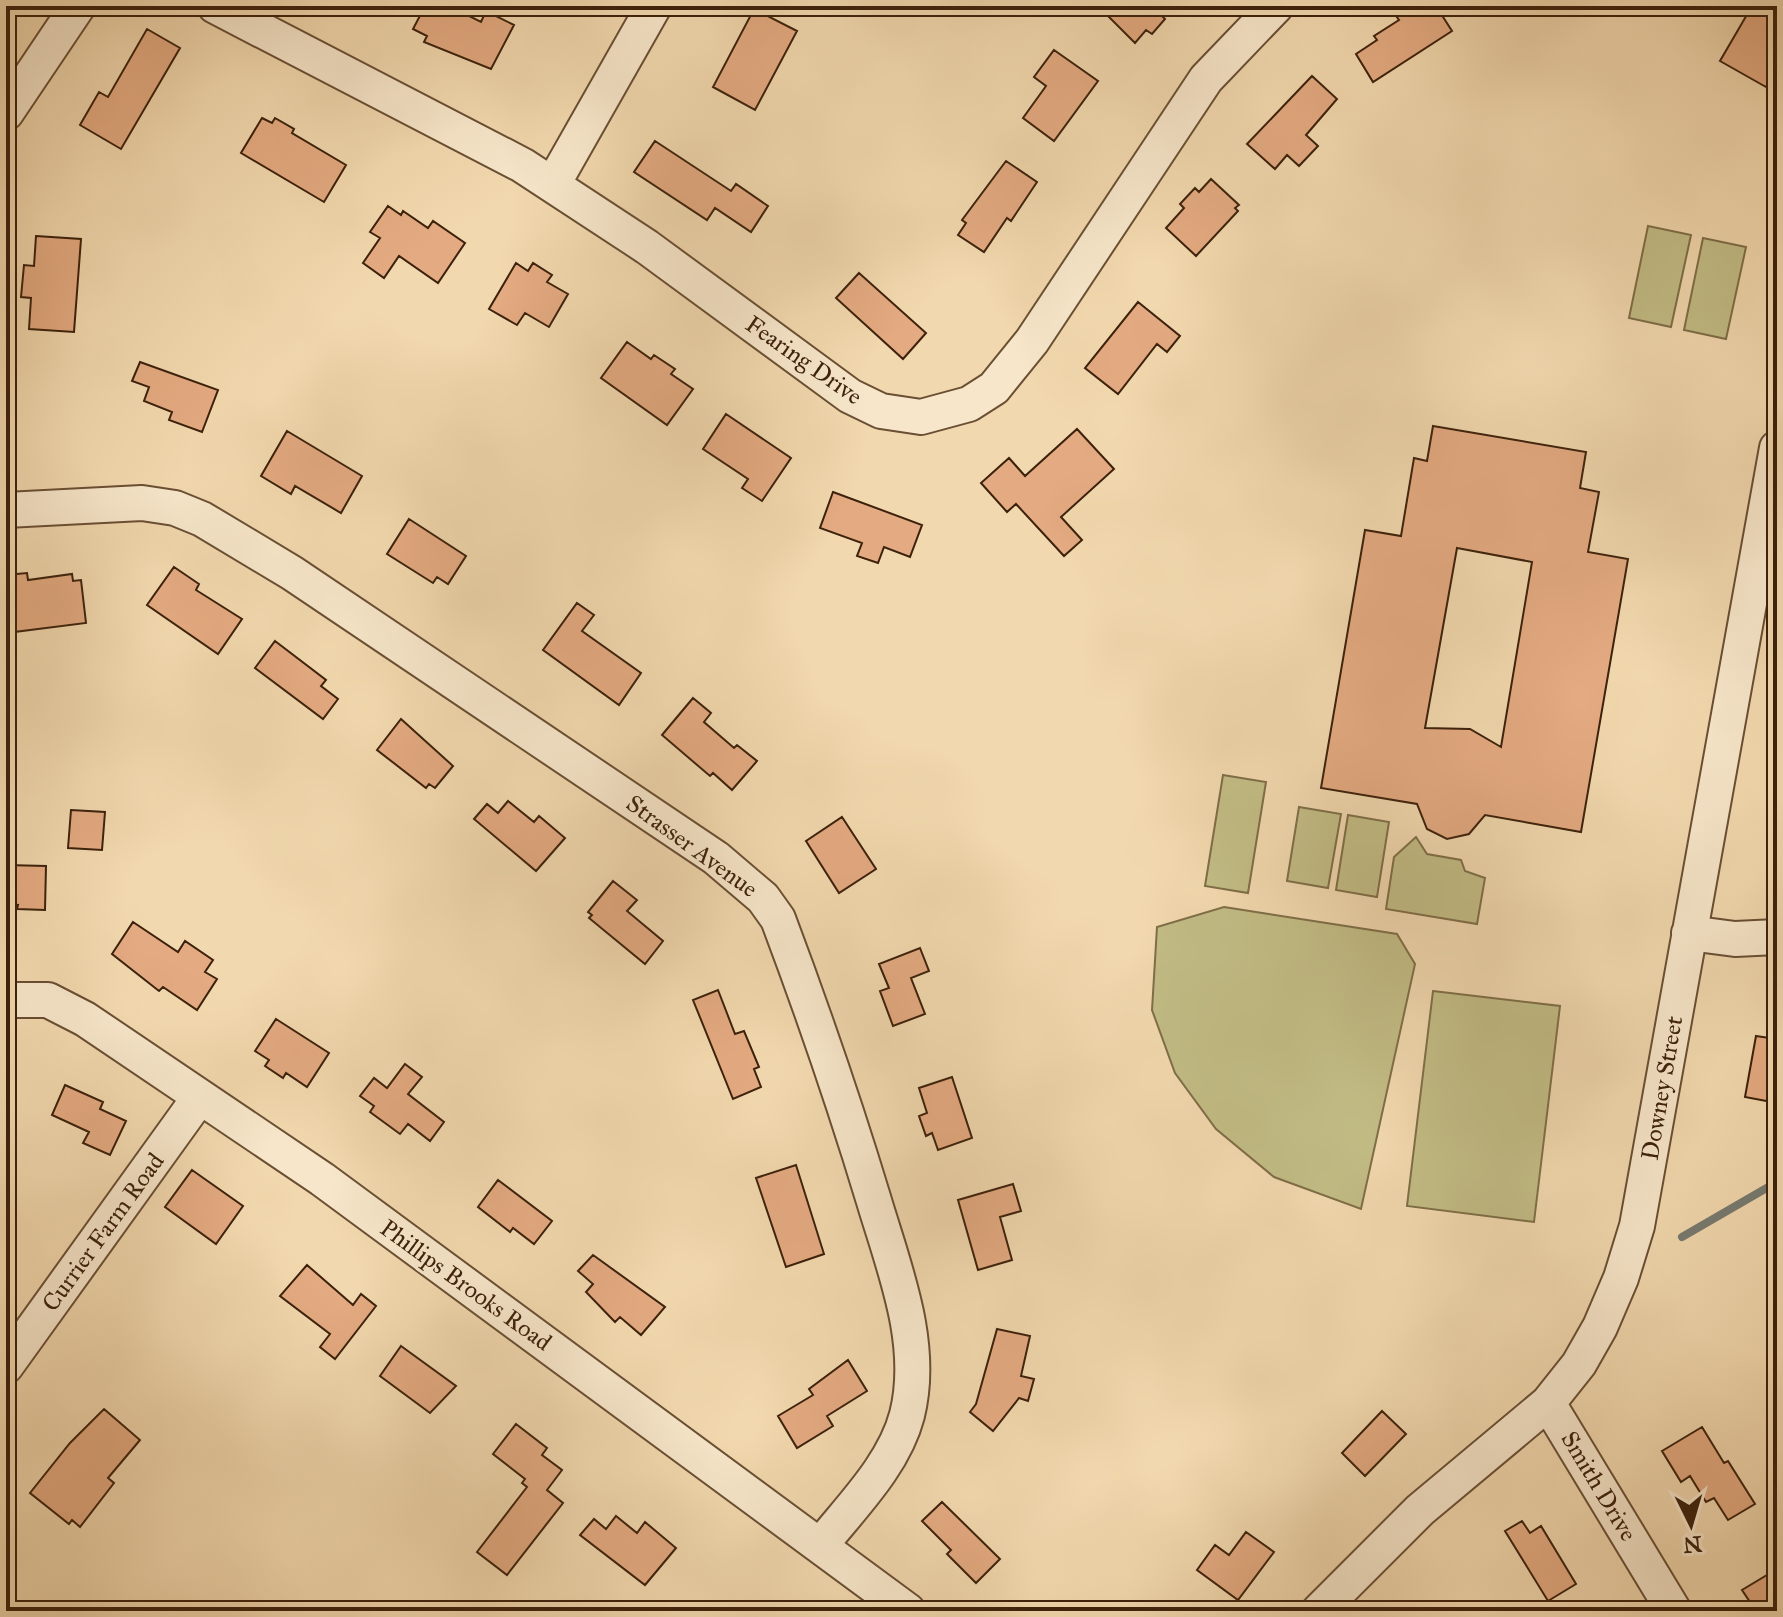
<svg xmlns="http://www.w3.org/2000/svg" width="1783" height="1617" viewBox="0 0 1783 1617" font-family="'IM FELL Great Primer',serif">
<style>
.green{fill:#c2bc85;stroke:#7f6e48;stroke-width:2}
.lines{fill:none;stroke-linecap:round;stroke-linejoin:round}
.stream{stroke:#777b71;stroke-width:8}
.building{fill:#e4aa81;stroke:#3c210c;stroke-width:2;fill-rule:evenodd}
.minor-casing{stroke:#6a4f34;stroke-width:38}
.minor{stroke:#f7e6ca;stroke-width:34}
.labels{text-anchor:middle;stroke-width:6;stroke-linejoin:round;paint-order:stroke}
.street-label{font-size:24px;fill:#3c210c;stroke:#f7e6ca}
</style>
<rect width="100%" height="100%" fill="#f2d8ae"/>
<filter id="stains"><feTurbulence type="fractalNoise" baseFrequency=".0025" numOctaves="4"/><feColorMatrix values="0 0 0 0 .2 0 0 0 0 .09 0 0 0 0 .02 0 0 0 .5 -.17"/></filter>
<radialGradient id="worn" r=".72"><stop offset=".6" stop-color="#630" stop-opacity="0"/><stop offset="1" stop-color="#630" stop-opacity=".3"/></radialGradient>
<!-- green -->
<path class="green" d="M1648,226L1691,235L1671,327L1629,318Z
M1703,238L1746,247L1726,339L1684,330Z
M1223,775L1266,782L1248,893L1205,886Z
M1299,807L1341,814L1328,888L1287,881Z
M1348,815L1389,822L1377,897L1336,890Z
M1416,837L1427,854L1461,860L1465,871L1485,878L1477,924L1386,909L1394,857Z
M1224,907L1397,934L1415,964L1361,1209L1274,1177L1216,1129L1175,1073L1152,1010L1157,927Z
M1433,991L1560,1006L1534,1222L1407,1206Z"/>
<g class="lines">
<!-- stream -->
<path class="stream" d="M1682,1237L1777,1182"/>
</g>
<!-- building -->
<path class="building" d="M425,6H449L481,22L486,11L514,25L491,69L424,42L427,36L413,29Z
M1098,6H1168L1161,15L1165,19L1152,34L1146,30L1135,43Z
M1406,6H1436L1452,31L1373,82L1356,54L1377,40L1374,36L1399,20L1394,13Z
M1752,6H1777V68L1766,87L1720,61Z
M754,9L797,31L755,110L713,87Z
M147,29L180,48L121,149L80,125L99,92L108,97Z
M1054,50L1098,81L1054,141L1023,118L1046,86L1034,77Z
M1312,76L1337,99L1306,135L1318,146L1299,166L1287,155L1275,169L1247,144Z
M262,118L272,123L275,118L294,129L292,133L346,165L324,202L241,153Z
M655,141L731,191L736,184L768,206L751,232L715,208L707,220L634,172Z
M1006,161L1037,182L1011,221L1007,218L984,252L958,235L966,223L962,220Z
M1211,179L1239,205L1235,208L1238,211L1196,256L1166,228L1184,208L1180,204L1195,188L1199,192Z
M388,206L401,215L403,211L428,228L433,221L465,243L438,283L399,256L384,278L363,263L380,238L370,232Z
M36,236L81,239L74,332L29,329L31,298L21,297L24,265L34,266Z
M516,263L528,271L533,263L552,275L547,282L568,294L549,327L525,313L517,325L489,309Z
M859,273L926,333L903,359L836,298Z
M1138,302L1180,336L1167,352L1157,344L1118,394L1085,368Z
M627,342L651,359L654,355L675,369L671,374L693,389L667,425L601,378Z
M140,362L218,390L202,432L169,420L172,412L144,401L149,387L132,381Z
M726,414L791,458L762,501L742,488L748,479L703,449Z
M1433,426L1586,452L1580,488L1599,492L1588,552L1628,559L1581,832L1485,815L1469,834L1447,839L1427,829L1417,804L1321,788L1365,530L1401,536L1414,458L1427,461ZM1457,548L1532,562L1501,747L1470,729L1425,728Z
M1077,429L1114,469L1061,517L1082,540L1064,556L1016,504L1007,512L981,483L1009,458L1025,476Z
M287,431L362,476L341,513L295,486L291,494L261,476Z
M833,492L922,525L910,557L884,547L878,563L857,556L862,543L820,528Z
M409,519L466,556L448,584L437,577L433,583L387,554Z
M174,567L199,584L196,590L242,619L218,654L147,605Z
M27,573L28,580L72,574L73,581L81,580L86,623L6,633V575Z
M577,603L594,615L582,631L641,673L619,705L543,650Z
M275,641L326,680L321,686L338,699L323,719L255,668Z
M693,698L711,713L704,722L734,748L737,745L757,761L732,790L713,773L710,776L662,735Z
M401,719L453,766L435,788L429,784L426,788L377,750Z
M508,801L534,822L539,816L565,838L536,871L474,819L487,804L498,813Z
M71,810L105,812L102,850L68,848Z
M842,817L876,869L839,893L806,841Z
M6,865L46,866L45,910L17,909L18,905L6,904Z
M613,881L637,900L627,911L663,941L645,964L589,918L592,915L588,912Z
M133,922L178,952L185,941L213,960L205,972L217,979L197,1010L163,987L159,991L112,954Z
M920,948L929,971L911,978L925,1014L893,1026L880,991L889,988L879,964Z
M718,990L735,1034L744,1031L759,1067L754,1069L761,1087L733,1099L693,1000Z
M276,1019L329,1053L307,1087L286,1073L283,1078L265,1066L269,1060L255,1051Z
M1756,1036L1777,1039V1103L1745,1097Z
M405,1064L422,1077L408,1094L444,1122L430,1141L408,1124L400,1134L370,1112L374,1106L360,1096L374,1078L387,1088Z
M952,1077L972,1138L938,1150L932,1133L926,1136L919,1116L927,1113L919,1088Z
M65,1085L103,1102L100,1109L126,1121L110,1155L83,1143L89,1132L52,1115Z
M796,1165L824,1254L786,1267L756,1178Z
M192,1170L243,1206L216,1244L165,1207Z
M498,1180L552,1221L534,1244L513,1228L510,1232L478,1207Z
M1013,1184L1021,1211L1000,1217L1012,1260L978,1270L958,1200Z
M593,1255L665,1307L641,1335L620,1317L615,1322L586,1292L593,1284L578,1271Z
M307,1265L353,1305L361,1294L376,1306L335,1359L320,1347L330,1334L280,1296Z
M997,1329L1030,1336L1021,1376L1034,1379L1028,1401L1019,1398L993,1431L970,1412L976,1404Z
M401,1346L456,1386L430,1413L380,1376Z
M848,1360L867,1391L827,1416L833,1426L797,1448L778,1416L813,1395L809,1389Z
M104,1409L140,1440L108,1478L114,1483L80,1527L72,1520L69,1524L30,1493L70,1443Z
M1382,1411L1406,1434L1365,1476L1342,1453Z
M516,1424L547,1448L542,1455L562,1470L547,1490L563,1503L507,1575L477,1552L527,1487L522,1483L525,1479L493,1454Z
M1702,1427L1724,1463L1728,1461L1755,1504L1728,1520L1714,1498L1706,1502L1690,1476L1681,1482L1662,1451Z
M942,1502L1000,1559L976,1583L947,1554L951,1550L922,1521Z
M616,1516L637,1533L645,1522L676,1548L645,1585L580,1535L594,1519L606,1529Z
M1522,1521L1530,1533L1541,1526L1576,1584L1548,1601L1505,1531Z
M1246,1532L1274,1552L1238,1600L1197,1570L1215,1545L1229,1555Z
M1777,1569V1611H1756L1742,1590Z"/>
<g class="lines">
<!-- minor casing -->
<g class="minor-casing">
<path id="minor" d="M215,6L522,165L647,247L850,396L881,411L921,417L969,404L994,388L1032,341L1206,79L1276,6
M6,113L78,6
M553,184L654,6
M6,510L142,503L175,508L202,519L292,573L716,858L763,898L778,919C813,1012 845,1105 874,1201C894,1268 925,1344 907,1415C894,1465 851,1507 820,1546
M1689,933L1735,939L1777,937
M6,1000H48L85,1019L322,1179L908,1611
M6,1366L199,1098
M1548,1403L1674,1611
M1319,1611L1420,1510L1548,1403L1579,1364L1600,1327L1621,1278L1637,1226L1777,448"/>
</g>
<!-- minor -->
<use href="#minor" class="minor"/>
</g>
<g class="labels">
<!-- street labels -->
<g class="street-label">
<text transform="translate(804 360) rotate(35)" y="8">Fearing Drive</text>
<text transform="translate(692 846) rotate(36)" y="8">Strasser Avenue</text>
<text transform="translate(1662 1088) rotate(-80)" y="8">Downey Street</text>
<text transform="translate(103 1232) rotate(-54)" y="8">Currier Farm Road</text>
<text transform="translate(466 1285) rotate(36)" y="8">Phillips Brooks Road</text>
<text transform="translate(1599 1486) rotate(59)" y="8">Smith Drive</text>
</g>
</g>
<!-- margin -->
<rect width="1783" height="1617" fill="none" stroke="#f2d8ae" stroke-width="32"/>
<rect x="8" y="8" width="1767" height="1601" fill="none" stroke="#3c210c" stroke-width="4"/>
<rect x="16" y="16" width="1751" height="1585" fill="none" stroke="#3c210c" stroke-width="2"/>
<!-- north arrow -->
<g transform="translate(1691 1525) rotate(175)" stroke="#f7e6ca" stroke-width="6" paint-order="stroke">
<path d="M0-6L14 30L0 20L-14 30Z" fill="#3c210c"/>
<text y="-12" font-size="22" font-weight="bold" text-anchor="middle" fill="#3c210c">N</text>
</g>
<rect width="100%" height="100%" filter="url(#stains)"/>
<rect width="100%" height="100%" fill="url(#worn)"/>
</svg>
